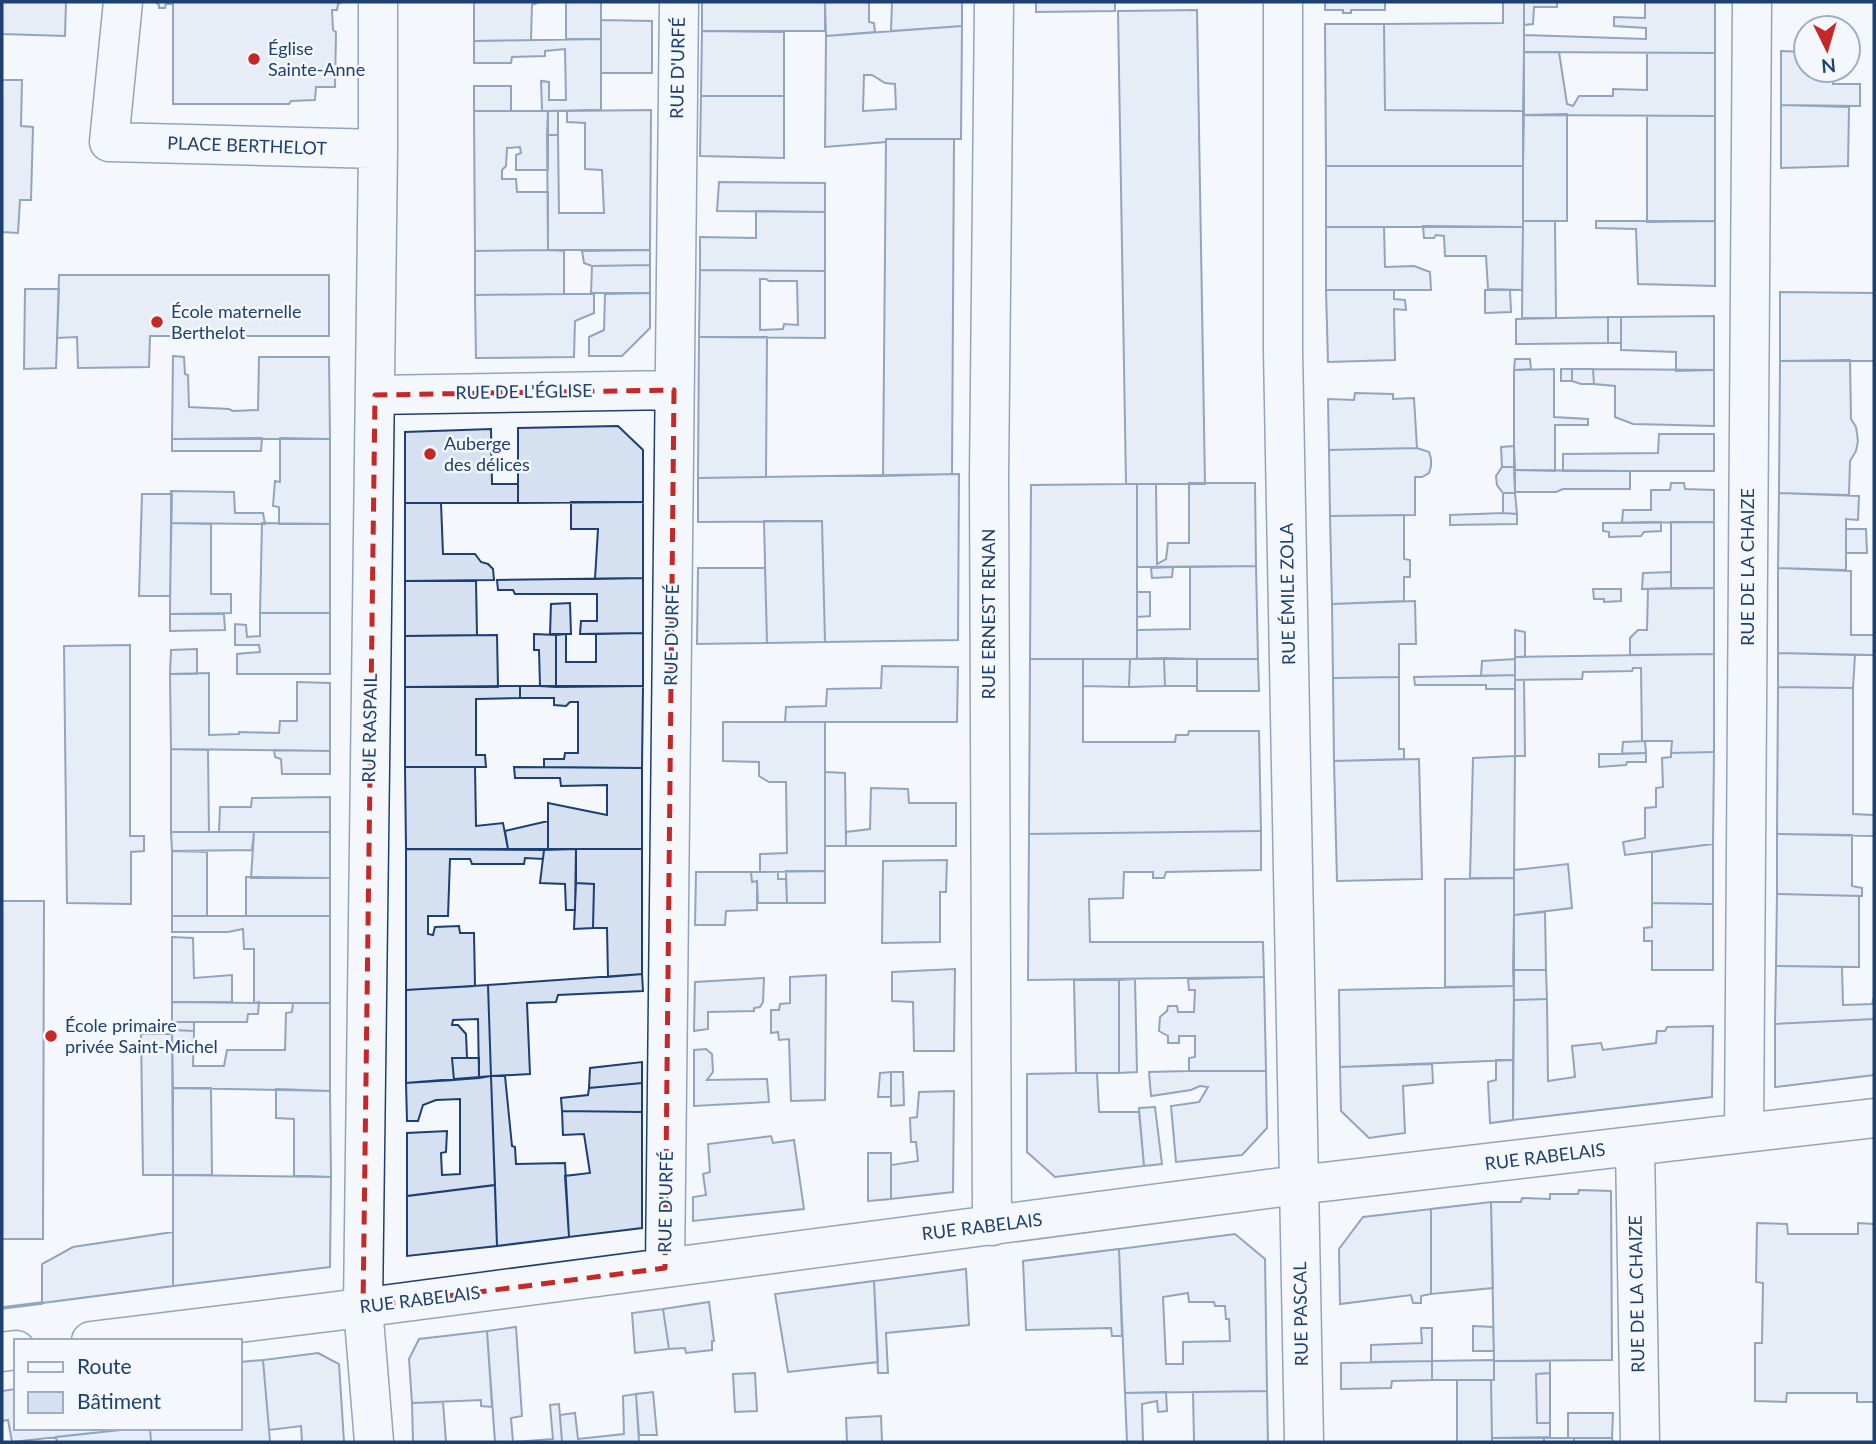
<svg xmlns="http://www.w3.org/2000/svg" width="1876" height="1444" viewBox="0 0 1876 1444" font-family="Lato,sans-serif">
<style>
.building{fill:#d5e0f0;stroke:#1d3f73;stroke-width:2;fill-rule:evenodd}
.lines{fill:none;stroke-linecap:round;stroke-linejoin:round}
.minor-casing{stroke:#1d3f73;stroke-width:41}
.minor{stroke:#f4f7fb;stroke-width:38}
.wall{stroke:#1d3f73;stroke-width:3.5}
.marked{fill:none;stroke:#c62828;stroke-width:5;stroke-dasharray:14 9;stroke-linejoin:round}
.poi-dot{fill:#c62828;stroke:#f4f7fb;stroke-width:2.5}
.labels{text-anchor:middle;stroke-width:5;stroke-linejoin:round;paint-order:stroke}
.poi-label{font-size:18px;fill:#1d3f73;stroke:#f4f7fb;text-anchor:start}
.street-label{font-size:18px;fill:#1d3f73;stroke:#f4f7fb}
</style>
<rect width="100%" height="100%" fill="#f4f7fb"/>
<!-- building -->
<path class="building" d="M2,2H66L65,36L2,34Z
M155,2H342L338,4L337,10H332L333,30L336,32L335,87H316L315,100L291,101L289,104H173V4H166L165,8H159V5Z
M474,2H539L532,5L531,40L474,41Z
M566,2H601V39H566Z
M702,2H825V31H702Z
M825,2H869V22L874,23L875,32L826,36Z
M892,2H962V26L891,31Z
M1036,2H1115V11L1036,12Z
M1325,2H1385V10H1351V13H1343V10H1325Z
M1503,2H1524V111L1385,110L1384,24L1503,23Z
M1524,2H1557V7H1534L1533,24L1524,25Z
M1645,2H1715V53L1524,52V35L1646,39V28L1614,26V17L1645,18Z
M1197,10L1205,484H1126L1118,11Z
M601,20L652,21V73H601Z
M1325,24H1384L1385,110L1524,111L1523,166H1326Z
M962,26L961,139H886V142L825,147L826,36ZM864,75H872L885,83L895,84L896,109L863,111Z
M702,31L784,32V96H701Z
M601,39V110L542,111L541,81L549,82V100H566L565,49L545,51V56L512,57L511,63H474V41Z
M1781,51L1806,52V70H1833V84H1860V106L1781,105Z
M1524,52H1559L1567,104L1573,106L1579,96H1613V89L1647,90V53H1715V116L1523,115Z
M2,80H22L21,126L33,127L31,200H20L18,233L2,232V235Z
M474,86H511V111H474Z
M701,96H784V158L700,156Z
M1781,105L1849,107L1848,166L1781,168Z
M651,110L650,250H548L547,135H558L559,213H604L602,170L585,169V123L567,122V111Z
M474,111H548V170H516V155L521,153L520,147L507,148L506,166L502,170V179H516L517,192H548V250L475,251Z
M548,111H558V135H547Z
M1567,114V221H1523V115Z
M1647,116H1715V221L1647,222Z
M886,139H954L952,474L883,476Z
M1326,166H1523V227H1326Z
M719,182L825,183V212L717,211Z
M756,211L825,212V271L700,270V237L756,238Z
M1523,221H1555L1556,318H1522Z
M1596,221H1715V286L1638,284L1636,229L1596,228Z
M1423,226L1523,227L1522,290L1488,289L1486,256H1445L1444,236L1436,235L1434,238H1424Z
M1326,227H1384L1385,267L1414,266L1430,272L1431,290H1326Z
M548,250L564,251V294L475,295V251Z
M650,250V265L592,266L584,263L582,251Z
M650,265V293H591L592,266Z
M700,270L825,271V338L699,337ZM760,279H766L769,281H797L798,325L784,324L783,329L760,330Z
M59,275H329V336H150L149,367L78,368L77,337L57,338Z
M25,289H59L56,368L24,369Z
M1326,290H1394V299L1405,300L1406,310L1394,309L1395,360L1328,362Z
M1485,290H1510L1511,312L1485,313Z
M1780,292L1874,293V361H1780Z
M650,293V328L622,356H589V337L604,330L605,294Z
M564,294H594V313L575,321L574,357L476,358L475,295Z
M1714,316V370L1676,371V352L1621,350V317Z
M1608,317H1621V343H1608Z
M1608,317V343L1516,344V319Z
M699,337H767L766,477L698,478Z
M173,356L184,357L185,374L188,375L189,407L229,409L233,411L258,410L259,357H329L330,439H172Z
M1515,359H1530L1531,369L1514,370Z
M1850,360L1851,419L1856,427L1858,441L1856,451L1850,461L1849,495L1779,493L1780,361Z
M1554,369V417L1588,419V425H1555V471L1514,470V370Z
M1561,369H1572V381H1561Z
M1572,369H1593L1594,384H1581L1572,381Z
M1593,369L1714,370V426L1633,424L1615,417V386L1594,384Z
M1355,393L1393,394V399L1414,398L1417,448L1329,450L1328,399L1354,400Z
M618,426L643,450V502L518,503V428Z
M491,429L492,484H518V503H405V432Z
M1659,434H1714V471H1563V454L1658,453Z
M262,438L261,451H172V439Z
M280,438L330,439V524H279V507L273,506L275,481L280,482Z
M1514,446L1515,467H1502L1501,447Z
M1417,448L1429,452L1431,459V466L1429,473L1422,477H1415V515L1330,516L1329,450Z
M1502,467H1515V493H1503L1497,485L1496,476Z
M1514,470L1630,471V489H1563L1556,492H1515Z
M959,474L958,640L825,642L822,521L698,522V478Z
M1189,483H1255L1256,566L1137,567V484H1156L1157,564L1166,559L1168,543H1189Z
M1671,483H1684L1685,489L1714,490V522L1622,523L1623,510H1651V490H1670Z
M1126,484H1137V659H1030L1031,485Z
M171,491L234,492L235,513H263L265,524L171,523Z
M1503,493H1515L1517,514L1503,513Z
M1779,493L1859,496L1858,520L1846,519V570L1778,568Z
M142,494H172L170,596H139Z
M571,502H643V578L595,579L598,529H571Z
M405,503H441L443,554H475L481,562L488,564L493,569L494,580L405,581Z
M1503,513L1517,514V524L1450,525V515Z
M1404,515V559L1410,560V577H1404V601L1332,604L1330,516Z
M764,521H822L825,642L767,643Z
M1661,522V531L1644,532L1641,536L1609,537V532L1603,531V523Z
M1671,522H1714V588H1671Z
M171,523L211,524V594H231V613L170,614Z
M262,523L330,524V613H260Z
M1846,529H1866L1867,553H1846Z
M1256,566L1258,659H1137V630L1190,629V567Z
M1173,567L1172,577L1152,578L1151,568Z
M698,568H765L767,643L697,644Z
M1778,568L1851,571V635H1874V655L1778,653Z
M1671,572V588L1642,589L1643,573Z
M643,578V633L580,634L581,621H597V594H515L513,590H498L497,580Z
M405,581H476L477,635L405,636Z
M1714,588V654L1630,655V638L1638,630H1647L1648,589Z
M1593,589H1621V601L1604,602V599H1594Z
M1137,592H1150V616L1137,617Z
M1415,601L1416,644H1399V677L1333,678L1332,604Z
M570,603L571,634H550L551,604Z
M260,613H330V674H237V654L260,652L259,645H235V624L246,625L247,637L260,636Z
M170,614H224L225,630L170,631Z
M1515,630L1525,632V657H1515Z
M643,633V686L556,687V635L566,634V662H596V634Z
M534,634L556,635V687L540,686L539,650H534Z
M497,635L498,687H405V636Z
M130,645V836H144V851L131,852V904L67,903L64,646Z
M197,649V674H170L171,650Z
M1778,653L1855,655L1853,688L1778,687Z
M1714,654V752L1671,753L1672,741H1642L1641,668H1633L1632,671L1583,672L1582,679L1515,680V657Z
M1164,658L1197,659V686H1165Z
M1164,658L1165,686L1129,687L1130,659Z
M1030,659H1083V742H1175L1176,735H1188L1189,731H1259L1261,831L1029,834Z
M1083,659H1130L1129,687L1083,686Z
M1197,659H1258L1259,691H1197Z
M1515,659V675L1481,676L1482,661Z
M882,666L958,667L957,722H785L786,707L826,706L827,689L881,688Z
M209,673V735L239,734V732L279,733L280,721H297V682L330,683V751L171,749L170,674Z
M1515,675V689H1486V685H1415L1414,677Z
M1399,677V749H1404V759L1334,761L1333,678Z
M1515,680H1524L1525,756H1515Z
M520,686V698L476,699V755H485L486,767H405V687Z
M520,686H643L642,768L544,767V759H564L565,753H578V702H570L566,706L554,705V698H520Z
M1778,687L1853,688V814L1874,815V836L1777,834Z
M723,722H825V871L760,872V854L787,853L786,782H769L759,776V762L723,761Z
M1645,741L1646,753L1622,754L1623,742Z
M171,749L208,750L209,832H171Z
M274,750L330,751V774H282L281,759L275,757Z
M1714,752L1713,844L1625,855L1623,842L1645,838V808L1656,807V788L1663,787L1662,758L1671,757V753Z
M1646,753V762H1627L1626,765L1599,767V754Z
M1515,756L1514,878H1470L1473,758Z
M1419,759L1422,879L1337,881L1334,761Z
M405,767H475L476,826L503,823L508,849H406Z
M514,767L642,768V849H548V803L607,815V785L561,786L560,778H515Z
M825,772L845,773L846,846H825Z
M871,788L908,789L909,803H956V846H846V832L870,829Z
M330,797V832H219L220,807H251L252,798Z
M548,821V849H508L505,831Z
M1261,831V870L1166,872L1164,878H1153V872H1124L1123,898L1089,899L1090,942H1263L1264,977L1028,980L1029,834Z
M171,832H254L252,850L172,851Z
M254,832H330V878H251Z
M1777,834L1852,835V886L1862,888V896L1777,894Z
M1713,844V904L1652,903V852Z
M406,849L544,850L543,859L525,858L524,864H472L470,859H450L448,916H428V934L433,935L435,927L459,926L460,933H474L475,986L406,990Z
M576,849H642V974L608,977L607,928H593L594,884L576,883Z
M576,849L575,910H566L565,884L540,883L544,850Z
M172,851L207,852V916H172Z
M947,860L946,892H940V942L882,943L883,861Z
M1568,864L1572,908L1514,915V870Z
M786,871H825V903H787Z
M696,872H751L752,882L757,881V910L726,911L725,925H695Z
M751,872H778V879H786L787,903H758L757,881L752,882Z
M246,877L330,878V916H246Z
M1514,878V986L1445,987V879Z
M576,883L594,884L593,928L574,929Z
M1777,894L1859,896V967L1776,966Z
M2,901H44L43,1239H2Z
M1652,903L1713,904V970H1652V941H1644V928L1652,927Z
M1545,912L1546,970H1513L1514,915Z
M172,916H330V1003H254V949H244L243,929L228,932H172Z
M172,937L193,938L194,978L232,975V1002H172Z
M1776,966L1842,967L1843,1005L1872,1004L1874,997V1019L1775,1024Z
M955,969L954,1051H914L913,1002L892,1001V972Z
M1513,970H1546L1547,999L1514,1000Z
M642,974L643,991L558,995L556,1002L527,1003L530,1074L491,1076L488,985Z
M826,975L825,1100L791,1101L789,1039L779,1040L778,1032L771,1033V1010H779L780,1004L790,1003V977Z
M1264,977L1266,1071H1189V1058L1195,1057V1036H1179V1043H1168V1036L1159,1031L1160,1017L1167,1011L1168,1006H1177L1178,1012H1194L1195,990H1189L1188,979Z
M764,978L763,1002L760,1007L754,1008V1011L708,1012V1029L694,1031L695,982Z
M1135,979L1137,1072L1119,1073V980Z
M1074,980H1119V1073H1076Z
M488,985L491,1076L479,1078L478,1019L453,1020L452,1025H458L466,1034L467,1058H452L454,1080L406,1083V990Z
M1514,986L1513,1060L1340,1067L1339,990Z
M1547,999L1548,1081L1575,1077L1572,1046L1601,1043L1603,1050L1656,1043L1657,1031H1665L1667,1027L1713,1026L1712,1097L1513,1120L1514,1000Z
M172,1002L254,1003L259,1002L258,1014H248L247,1022H172Z
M293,1003H330V1091L173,1088L172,1030L194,1031L193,1066H224L227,1050H285L286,1013L292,1012Z
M1874,1019V1075L1775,1087V1024Z
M172,1022H194V1031L172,1030Z
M141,1034H172L173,1175H143Z
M706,1049L712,1054L713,1072L707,1080L767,1079L769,1102L694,1106V1050Z
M452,1058H479V1078L454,1080Z
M1496,1060H1513V1120L1490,1123L1488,1082L1496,1080Z
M642,1062V1083L589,1088L590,1068Z
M1432,1064L1433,1083L1403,1086L1405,1133L1369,1138L1341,1111L1340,1067Z
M1189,1071H1266L1267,1128L1242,1155L1176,1162L1171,1106L1199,1102L1208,1087L1200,1086L1191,1090L1151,1096L1149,1072Z
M891,1072V1097H878L880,1073Z
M891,1072H903L904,1105L891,1106Z
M1076,1073H1097L1099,1112H1139L1144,1166L1055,1177L1027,1152V1074Z
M491,1076H505L512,1146L515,1147L516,1164L565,1163L569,1237L497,1246Z
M491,1076L495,1185L407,1196V1133L447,1131L446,1152L441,1153L442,1175L460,1174V1099L436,1100L423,1105L418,1121H407L406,1083Z
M642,1083V1112L562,1111L561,1098L588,1095L589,1088Z
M173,1088H211L212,1175H173Z
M276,1089L330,1091L331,1177L294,1176V1119L276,1118Z
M954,1091L953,1192L891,1199V1165L918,1161L916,1142H911L910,1118L917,1117L919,1092Z
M1155,1107L1162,1164L1144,1166L1139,1108Z
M562,1111L642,1112V1228L569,1237L565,1176L590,1173L584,1134L563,1135Z
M771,1136L773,1143L794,1140L804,1209L693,1221V1197L706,1195L703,1174L710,1172L708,1144Z
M868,1153H891V1199L868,1201Z
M173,1175L331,1177L330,1267L173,1286Z
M495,1185L497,1246L407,1256V1196Z
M1579,1190L1611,1191L1612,1360L1494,1361L1491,1202H1521L1522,1198L1550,1199V1194H1578Z
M1491,1202L1493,1288L1431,1294V1209Z
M1431,1209V1294L1421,1296V1303H1413L1411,1295L1340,1304L1339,1249L1363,1217Z
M1757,1223L1787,1224L1788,1234H1858V1223L1874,1224V1402H1857V1393H1787L1786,1402L1755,1401V1343H1762L1763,1283L1756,1282Z
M173,1232V1286L42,1303V1264L73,1247Z
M1235,1234L1265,1259L1267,1391L1125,1393L1119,1249ZM1188,1293L1189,1302H1214L1215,1306H1225L1226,1319H1229L1230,1341L1183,1342V1364H1166L1163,1297Z
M1119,1249L1122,1336H1112L1111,1328L1026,1330L1023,1261Z
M966,1269L969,1325L886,1333L888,1373H878L874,1281Z
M874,1281L878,1362L788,1372L775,1294Z
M709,1302L714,1341H712V1350L686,1353L685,1348L669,1349L663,1309Z
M663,1309L669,1349L635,1353L632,1313Z
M1473,1326L1493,1327L1494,1351H1473Z
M516,1327L522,1416L511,1418L513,1442L553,1439L550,1405L559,1404L562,1442H495L487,1331Z
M1421,1328H1432V1361L1371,1362V1345L1422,1343Z
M487,1331L492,1407L481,1406V1400L412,1403L409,1359L419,1339Z
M318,1353L339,1364L344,1442H302L301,1426L269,1430L263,1360Z
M263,1360L270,1442H151L150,1428H240V1362Z
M1494,1360V1380H1432V1361Z
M1432,1361V1380L1392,1381L1391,1388L1341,1389V1363Z
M1494,1361H1550V1373L1536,1374L1537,1423H1550V1437L1492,1438L1491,1380H1494Z
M755,1373L757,1411L735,1412L733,1374Z
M1550,1373V1423H1537L1536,1374Z
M1457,1380H1491L1492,1442H1457Z
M16,1389V1428H139L12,1442L8,1420L2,1421V1391Z
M1267,1391L1268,1442H1194L1193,1392Z
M653,1392L657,1435H639L636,1394Z
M1166,1392L1167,1411L1158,1412L1157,1401L1142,1404L1143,1442H1127L1125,1393Z
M636,1394L639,1442H562L560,1415L575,1413L578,1439L624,1434L623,1396Z
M443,1402L446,1442H413L412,1403Z
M1568,1413H1613L1612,1438H1568Z
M881,1416L882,1442H847L846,1418Z
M139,1428H150L151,1442H57L56,1437Z
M1492,1438H1544V1442H1492Z
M1544,1438H1574V1442H1544Z
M1574,1438H1612L1613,1442H1574Z"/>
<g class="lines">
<!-- minor casing -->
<g class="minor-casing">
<path id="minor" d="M123,2L109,142L378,149
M1283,2V351L1304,1442
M375,395L674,390
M1744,1133L1752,2
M1635,1146L1640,1442
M992,1226L989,478L994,2
M665,1268L679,2
M91,1341L329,1312L1298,1185L1874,1118
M2,1352L16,1350
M374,1442L363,1307L378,149V2"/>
</g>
<!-- minor -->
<use href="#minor" class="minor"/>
<!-- wall -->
<path class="wall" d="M2,1308L42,1303"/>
</g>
<!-- marked area -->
<path d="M0 0H1876V1444H0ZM674,390L665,1268L363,1307L375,395Z" fill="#f4f7fb" fill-opacity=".55" fill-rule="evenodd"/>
<path class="marked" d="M674,390L665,1268L363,1307L375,395Z"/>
<!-- markers -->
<g class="poi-dot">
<circle cx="254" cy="59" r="7"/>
<circle cx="157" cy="322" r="7"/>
<circle cx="430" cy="454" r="7"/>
<circle cx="51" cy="1036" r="7"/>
</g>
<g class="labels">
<!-- poi labels -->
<g class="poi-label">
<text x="268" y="55">Église<tspan x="268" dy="21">Sainte-Anne</tspan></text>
<text x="171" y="318">École maternelle<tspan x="171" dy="21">Berthelot</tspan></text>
<text x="444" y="450">Auberge<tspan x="444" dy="21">des délices</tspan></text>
<text x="65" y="1032">École primaire<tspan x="65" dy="21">privée Saint-Michel</tspan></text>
</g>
<!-- street labels -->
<g class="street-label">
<text transform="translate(678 68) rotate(-89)" y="6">RUE D'URFÉ</text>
<text transform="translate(247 146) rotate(2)" y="6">PLACE BERTHELOT</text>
<text transform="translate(524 392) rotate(-1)" y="6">RUE DE L'ÉGLISE</text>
<text transform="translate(1748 567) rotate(-90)" y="6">RUE DE LA CHAIZE</text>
<text transform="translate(1288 594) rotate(-91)" y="6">RUE ÉMILE ZOLA</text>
<text transform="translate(989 614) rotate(-90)" y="6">RUE ERNEST RENAN</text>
<text transform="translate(672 635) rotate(-89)" y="6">RUE D'URFÉ</text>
<text transform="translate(370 728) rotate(-89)" y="6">RUE RASPAIL</text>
<text transform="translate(1545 1157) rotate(-7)" y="6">RUE RABELAIS</text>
<text transform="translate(666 1202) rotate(-89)" y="6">RUE D'URFÉ</text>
<text transform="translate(982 1227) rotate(-7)" y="6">RUE RABELAIS</text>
<text transform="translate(1637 1294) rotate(-91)" y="6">RUE DE LA CHAIZE</text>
<text transform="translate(420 1300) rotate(-7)" y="6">RUE RABELAIS</text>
<text transform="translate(1301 1314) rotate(-91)" y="6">RUE PASCAL</text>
</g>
</g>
<!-- border -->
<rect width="1876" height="1444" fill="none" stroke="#1d3f73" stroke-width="7"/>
<!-- legend -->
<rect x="14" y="1339" width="228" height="91" fill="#f4f7fb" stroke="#9eadc5" stroke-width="2"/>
<rect x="28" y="1362" width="35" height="10" fill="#f4f7fb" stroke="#9eadc5" stroke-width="2"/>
<text x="77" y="1374" font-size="21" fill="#1d3f73">Route</text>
<rect x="28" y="1392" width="35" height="21" fill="#d5e0f0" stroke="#9eadc5" stroke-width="2"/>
<text x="77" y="1409" font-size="21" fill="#1d3f73">Bâtiment</text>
<!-- north arrow -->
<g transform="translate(1827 49) rotate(175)"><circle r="33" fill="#f4f7fb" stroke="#9eadc5" stroke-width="2"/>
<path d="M0-5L12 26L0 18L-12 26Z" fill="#c62828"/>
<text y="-10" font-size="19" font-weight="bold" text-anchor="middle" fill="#1d3f73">N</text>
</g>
</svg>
